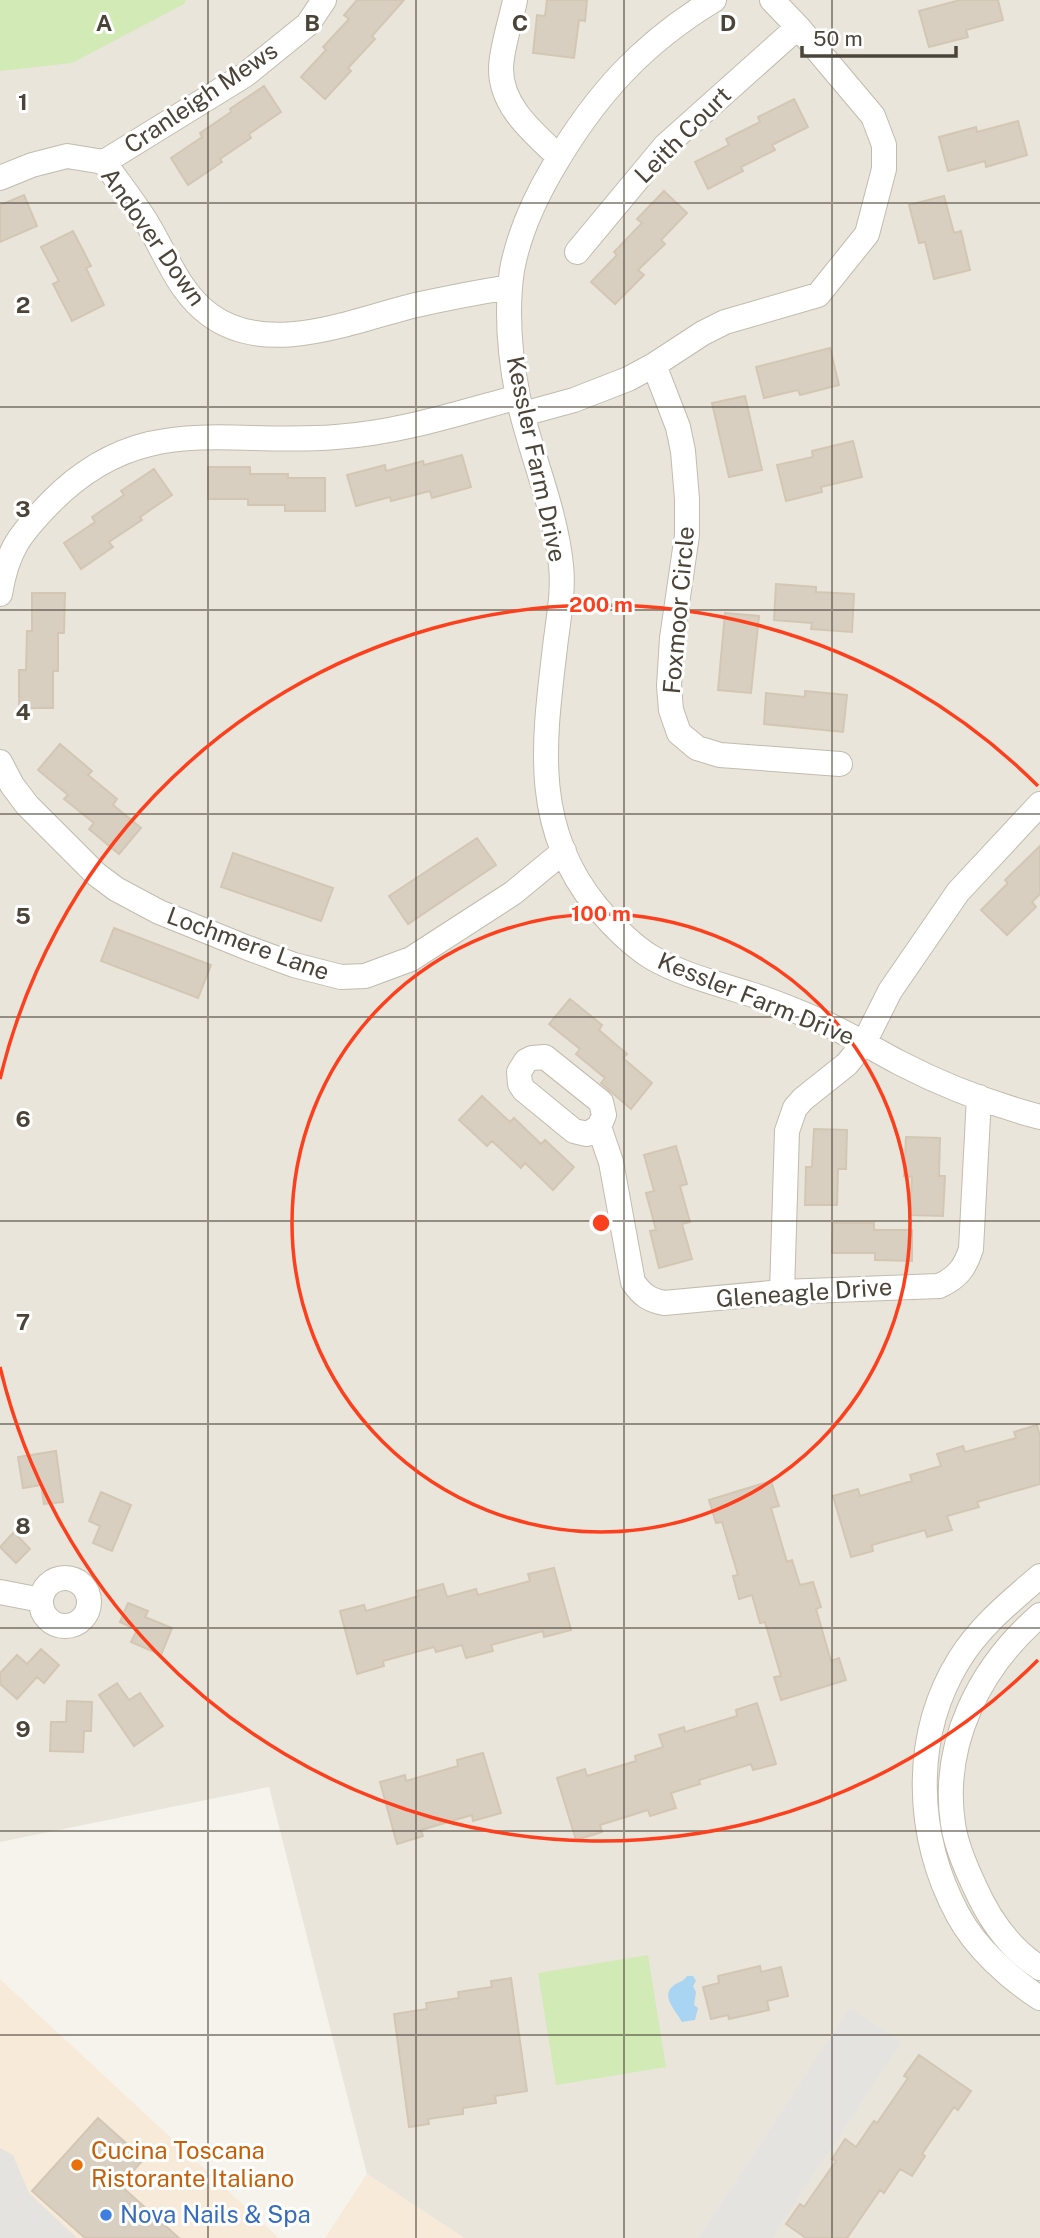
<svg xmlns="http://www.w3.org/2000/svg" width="1040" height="2238" viewBox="0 0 1040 2238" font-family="'Public Sans',sans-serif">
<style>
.residential{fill:#eae5da}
.commercial{fill:#f7ead8}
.green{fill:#d2eab5}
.parking{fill:#e5e3e0}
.water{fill:#a9d4f2}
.building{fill:#d8cfc1;stroke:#d3c7b4;stroke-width:2}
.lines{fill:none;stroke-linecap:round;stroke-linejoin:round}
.minor-casing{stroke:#c2bbae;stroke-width:26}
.minor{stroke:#fff;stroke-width:24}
.grid{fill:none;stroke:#4b4439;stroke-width:2;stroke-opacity:0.55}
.ring{fill:none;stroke:#fc3f1d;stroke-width:3.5}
.food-dot{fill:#e8710a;stroke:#fff;stroke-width:2.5}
.shop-dot{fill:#3f7fe0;stroke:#fff;stroke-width:2.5}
.labels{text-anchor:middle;stroke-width:6;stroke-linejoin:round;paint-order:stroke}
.street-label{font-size:24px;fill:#4b4439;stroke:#fff}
.food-label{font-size:24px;fill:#c56008;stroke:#fff;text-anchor:start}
.shop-label{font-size:24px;fill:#366cbe;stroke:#fff;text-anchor:start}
.grid-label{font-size:23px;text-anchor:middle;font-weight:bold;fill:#4b4439;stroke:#fff;stroke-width:6;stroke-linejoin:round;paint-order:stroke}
.centre{fill:#fc3f1d;stroke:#fff;stroke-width:3.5}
.ring-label{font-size:21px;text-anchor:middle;font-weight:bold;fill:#fc3f1d;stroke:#fff;stroke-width:6;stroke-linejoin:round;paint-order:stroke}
</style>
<rect width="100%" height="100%" fill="#f6f3ec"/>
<!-- residential -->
<path class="residential" d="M0,0H1040V2238H464L367,2174L269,1787L0,1842Z"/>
<!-- commercial -->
<path class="commercial" d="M0,1979L279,2238H0Z
M367,2174L464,2238H325Z"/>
<!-- green -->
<path class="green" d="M0,0H186L184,4L72,63L0,71Z
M648,1955L666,2067L556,2085L538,1973Z"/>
<!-- parking -->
<path class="parking" d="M850,2008L902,2042L772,2238H698Z
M0,2148L13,2155L29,2193L77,2238H0Z"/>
<!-- water -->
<path class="water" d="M687,1976H693L696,1981L693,1986L696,1992L694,2005L698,2008L695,2020L682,2022C677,2012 660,1996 673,1986C679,1981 682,1983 687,1976Z"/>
<!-- building -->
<path class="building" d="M357,0H404L372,36L375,39L348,68L351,71L325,99L301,77L326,50L323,47L349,19L344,15Z
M547,0H587L585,21L579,20L574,58L533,53L537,15L545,16Z
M960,0H998L1003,20L966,30L968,37L929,47L919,11Z
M264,86L281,112L249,134L251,138L220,159L222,162L188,185L171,158L202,137L200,133L231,112L230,109Z
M794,99L808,127L772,145L775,150L741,167L743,171L708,189L695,162L729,145L726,139L760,122L758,117Z
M1018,121L1027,155L986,167L985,161L948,171L939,137L976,127L977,132Z
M664,191L687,213L661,240L665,244L638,270L644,275L615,304L591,282L617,255L614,252L642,223L637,219Z
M24,195L37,226L0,242V205Z
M944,196L954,233L961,231L970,270L934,279L925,242L919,243L909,205Z
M73,231L91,266L86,268L104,305L72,321L53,284L59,281L41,247Z
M830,348L839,385L800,395L798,390L764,398L756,367Z
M745,396L762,470L729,477L712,403Z
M853,441L862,477L821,487L822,492L786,501L777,465L813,457L812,451Z
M462,455L471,487L432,498L430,491L391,501L390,497L356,506L347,475L385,465L386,471L423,461L424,465Z
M208,467H250V474H288V478H325V511H285V505H248V499H208Z
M154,469L172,495L140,517L142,520L109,542L113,547L81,569L64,543L95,522L92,517L124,495L121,491Z
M776,584L816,587V592L854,594L852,632L811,629L812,623L774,620Z
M32,593H65L64,633H58V671H53V708H19V670H26L27,631H32Z
M725,613L759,616L751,693L718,690Z
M805,691L847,695L843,732L764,724L766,693L805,697Z
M60,744L92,771L88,775L117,799L113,805L141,828L119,854L89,829L94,823L64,799L68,795L38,770Z
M477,838L496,865L408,924L389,896Z
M1040,846V894L1032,902L1036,907L1007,935L981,910L1008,883L1005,880Z
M233,853L333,888L321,921L221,887Z
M114,928L211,965L198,998L101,961Z
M570,999L602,1025L599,1030L627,1054L623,1058L652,1083L631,1109L601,1083L605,1078L576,1054L580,1049L549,1024Z
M482,1096L510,1122L514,1118L541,1144L545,1140L574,1167L553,1190L525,1163L521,1168L492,1141L487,1146L459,1120Z
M814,1129L847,1130L846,1169H838L837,1205H805L806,1167H812Z
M906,1137L940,1138L939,1176H945L943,1216L910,1215L912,1177L904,1176Z
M676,1146L687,1184L680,1186L690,1222L682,1224L692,1259L659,1268L650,1231L656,1230L646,1193L654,1191L644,1155Z
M833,1223H874V1230H912V1261L875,1260V1253H832Z
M1037,1425L1040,1436V1484L977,1502L979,1507L947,1516L952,1530L927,1537L925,1530L872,1545L873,1551L851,1557L833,1496L858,1489L860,1496L912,1481L910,1475L941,1466L937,1454L963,1446L965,1452L1016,1438L1014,1432Z
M56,1451L63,1502L44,1504L41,1485L23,1488L18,1457Z
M771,1481L779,1506L771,1508L787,1562L792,1560L800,1585L813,1582L821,1607L816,1609L831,1661L839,1658L846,1680L781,1700L774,1677L781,1676L765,1622L760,1623L752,1595L739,1599L733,1576L738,1575L722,1522L716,1523L709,1500Z
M101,1492L131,1505L112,1551L93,1543L100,1526L89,1521Z
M14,1532L30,1549L16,1563L0,1547Z
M554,1568L571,1630L544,1637L543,1631L491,1645L493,1651L466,1658L462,1645L436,1652L434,1647L383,1661L384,1666L357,1674L340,1611L364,1605L366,1611L419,1596L417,1591L443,1584L447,1597L476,1589L478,1595L530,1581L528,1574Z
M128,1603L148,1611L145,1617L172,1628L161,1655L131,1642L137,1630L120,1622Z
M41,1649L59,1665L44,1683L37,1677L17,1699L0,1684V1673L17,1655L27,1664Z
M117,1683L129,1700L140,1693L163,1726L134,1746L99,1695Z
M67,1701L92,1702L91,1731H84L83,1752L50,1751L51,1722H66Z
M757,1703L776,1764L753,1770L751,1764L699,1780L700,1784L671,1793L676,1808L650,1816L648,1810L600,1825L602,1832L576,1840L557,1778L585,1769L587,1776L636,1761L635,1756L663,1747L659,1735L684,1727L685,1732L737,1716L736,1710Z
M483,1753L501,1813L473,1821L472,1815L421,1830L423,1836L397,1844L380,1782L405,1775L406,1781L458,1766L457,1760Z
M760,1966L761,1972L781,1967L788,1996L767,2001L769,2010L729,2019L728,2015L711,2019L703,1987L719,1983L718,1976Z
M511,1978L527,2091L495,2096L496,2103L463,2108V2114L428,2119L429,2124L409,2127L394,2014L427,2009L426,2003L459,1998L458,1992L492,1987L491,1981Z
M919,2055L971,2091L958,2110L954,2107L922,2154L925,2156L912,2176L900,2169L884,2193L880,2190L847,2238H806L786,2224L800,2204L804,2207L836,2161L832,2159L845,2139L856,2147L874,2121L877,2123L908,2078L904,2076Z
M98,2118L144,2159L120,2185L179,2238H85L32,2191Z"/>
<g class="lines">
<!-- minor casing -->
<g class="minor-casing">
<path id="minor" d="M515,0C511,21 501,49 501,69C501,107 534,133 559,157
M714,0C643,43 596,94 554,166C535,198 519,232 512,270C506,311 510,357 518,397C530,453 555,507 561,565C564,592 558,621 555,647C544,741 531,826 596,906C612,925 630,944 651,957C682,975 716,983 750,994C773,1001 797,1011 820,1021C848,1033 873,1049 900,1063C944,1086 992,1104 1040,1117
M104,162L245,75L308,24L324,0
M0,178L32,165L67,156L104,162C118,182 134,202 147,223C166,254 179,293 210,315C269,358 354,320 416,305C447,298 478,292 510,287
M577,252L665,146L798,27
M654,365L678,427L683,451L687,499V535L672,638L669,686L671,710L679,733L697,748L720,755L840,764
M523,414L574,400L628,379L654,365L703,333L725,322L818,295L867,234L884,169V145L873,116L798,27L772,0
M0,594C7,550 20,534 50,503C141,410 224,446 336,437C398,433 459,413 518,397
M0,762L12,785L27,805L96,874L116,889L159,912L248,948L294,965L341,977L365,976L411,959L513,893L564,851
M599,1127L587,1134L574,1131L524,1090L520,1084L519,1072L526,1061L532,1058L545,1057L601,1102L604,1115L599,1127L611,1162L633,1282C642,1295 649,1300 664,1303L782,1292L939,1286C957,1278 965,1268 971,1249L979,1097
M782,1292L787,1131L795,1108L803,1099L847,1064L864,1043L890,991L958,892L1040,804
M1040,1576C1010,1602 980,1626 959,1660C911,1738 916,1837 958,1915C975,1947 1010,1979 1040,1998
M41 1602a24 24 0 1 1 48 0a24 24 0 1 1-48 0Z
M0,1592L41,1600
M1040,1615C980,1667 941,1743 953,1824C956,1845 965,1866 974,1885C988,1917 1010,1949 1040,1968"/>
</g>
<!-- minor -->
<use href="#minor" class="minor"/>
</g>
<!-- grid -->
<path class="grid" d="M208,0V2238M416,0V2238M624,0V2238M832,0V2238M0,203H1040M0,407H1040M0,610H1040M0,814H1040M0,1017H1040M0,1221H1040M0,1424H1040M0,1628H1040M0,1831H1040M0,2035H1040"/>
<!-- distance rings -->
<g class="ring">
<circle cx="601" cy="1223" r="309"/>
<path d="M1038 1660A618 618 0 0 1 0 1367M0 1079A618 618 0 0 1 1038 786"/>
</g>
<!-- markers -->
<circle class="food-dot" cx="77" cy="2165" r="7"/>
<circle class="shop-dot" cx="106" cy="2215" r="7"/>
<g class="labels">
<!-- street labels -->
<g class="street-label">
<text transform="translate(201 98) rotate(-34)" y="8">Cranleigh Mews</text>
<text transform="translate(683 135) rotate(-45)" y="8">Leith Court</text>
<text transform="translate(153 237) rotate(55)" y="8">Andover Down</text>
<text transform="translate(536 459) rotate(78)" y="8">Kessler Farm Drive</text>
<text transform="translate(679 610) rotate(-85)" y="8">Foxmoor Circle</text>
<text transform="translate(248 944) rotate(20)" y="8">Lochmere Lane</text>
<text transform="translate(756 999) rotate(22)" y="8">Kessler Farm Drive</text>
<text transform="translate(804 1293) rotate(-4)" y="8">Gleneagle Drive</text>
</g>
<!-- food labels -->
<g class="food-label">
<text x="91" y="2159">Cucina Toscana<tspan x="91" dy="28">Ristorante Italiano</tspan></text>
</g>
<!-- shop labels -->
<g class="shop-label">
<text x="120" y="2223">Nova Nails &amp; Spa</text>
</g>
</g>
<g class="grid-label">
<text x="104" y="31">A</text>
<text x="312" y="31">B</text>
<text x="520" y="31">C</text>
<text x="728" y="31">D</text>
<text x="23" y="110">1</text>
<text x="23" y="313">2</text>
<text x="23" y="517">3</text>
<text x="23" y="720">4</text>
<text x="23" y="924">5</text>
<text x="23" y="1127">6</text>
<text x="23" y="1330">7</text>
<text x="23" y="1534">8</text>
<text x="23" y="1737">9</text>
</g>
<circle cx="601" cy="1223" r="10" class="centre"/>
<g class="ring-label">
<text x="601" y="612">200 m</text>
<text x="601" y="921">100 m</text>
</g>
<!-- scale -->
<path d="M802 46v10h154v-10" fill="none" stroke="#4b4439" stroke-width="3.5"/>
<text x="813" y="46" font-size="21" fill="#4b4439" stroke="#ffffff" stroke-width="5" paint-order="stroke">50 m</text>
</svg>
